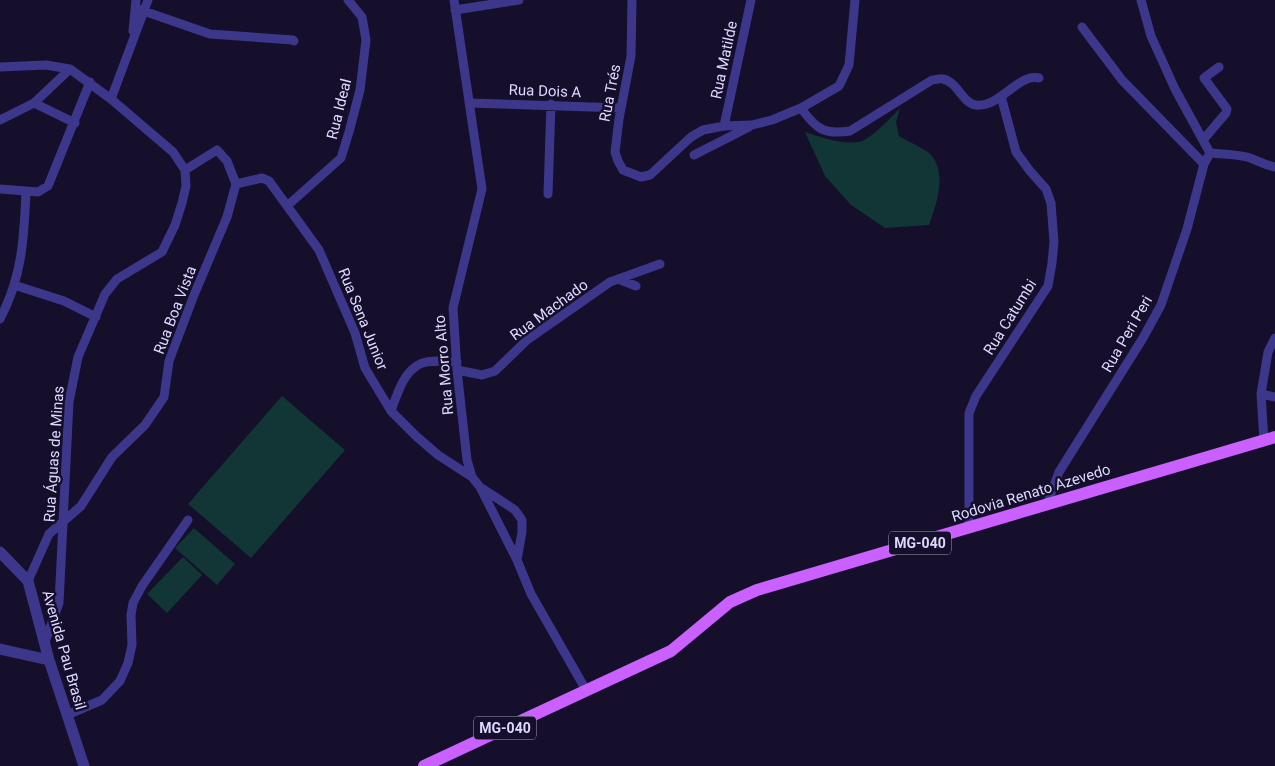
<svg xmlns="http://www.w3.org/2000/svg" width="1275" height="766" viewBox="0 0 1275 766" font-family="Roboto,sans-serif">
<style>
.green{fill:#123535}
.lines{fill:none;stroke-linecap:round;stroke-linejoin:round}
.minor{stroke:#3d378c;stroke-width:9}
.tertiary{stroke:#3d378c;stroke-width:11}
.primary{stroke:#c960ff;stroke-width:12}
.labels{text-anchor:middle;stroke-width:5;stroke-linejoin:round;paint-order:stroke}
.shield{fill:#150f2b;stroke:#a29cbf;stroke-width:1}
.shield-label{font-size:14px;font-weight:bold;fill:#ded9ff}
.street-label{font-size:15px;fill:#ded9ff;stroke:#150f2b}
</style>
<rect width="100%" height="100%" fill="#150f2b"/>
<!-- green -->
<path class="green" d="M900,108L896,122L899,136C907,141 928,150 932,156C947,176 936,205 929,225L885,228L851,205L825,176L805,132C820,137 846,146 862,141C871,138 893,116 900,108Z
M282,396L345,450L251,558L188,504Z
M194,528L235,564L217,585L175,548Z
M183,557L202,575L167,613L147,594Z"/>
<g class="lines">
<!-- minor -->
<path class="minor" d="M454,0L482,189L453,308L457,370L467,460L472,477L480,487L515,510L522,520V532L517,560L531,594L586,690
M632,0L631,56L619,119L615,152L618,161L623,170L641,177L650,175L691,137L703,130L724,126L752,125L772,120L801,108L839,86L849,65L855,0
M1141,0L1151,36L1175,89L1210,153
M135,8L210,34L293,40L294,41
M455,10L519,0
M1082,27L1122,80L1204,164
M133,31L136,0
M0,67L46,65L70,69L111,99L173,152L185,170L186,186L182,203L175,225L162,252L117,279L105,294L78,357L69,402L59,603L45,642
M111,99L148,0
M34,103L75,123
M469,103L621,108
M801,108C816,129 824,135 850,131L932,80C935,80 940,78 943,79C958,82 962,103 976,105C1000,108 1018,73 1039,78
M0,120L34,103L70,69
M724,126L751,0
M1203,140L1226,113L1227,109L1204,78L1219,67
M1210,153C1222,154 1235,154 1247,157C1257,160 1265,165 1275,167
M694,155L749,127
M236,184L262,178L269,181L319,250L355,333L365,368L391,411L416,436L438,455L472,477
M0,189L38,192L48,186L90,82
M548,194L551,104
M287,206L341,158L349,132L360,90L366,40L362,17L348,0
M618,279L636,286
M14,285L64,301L96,317
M0,319C22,277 24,239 26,192
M457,370L482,375L495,371L527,340L610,282L660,264
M1261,394L1275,397
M391,411C397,395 403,372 420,364C431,359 446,362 457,362
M1264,441L1261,394L1268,352L1275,338
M480,487L517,560
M1047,504L1059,472L1143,338L1161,305L1187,229L1204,164L1210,153
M969,528V413L976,396L1048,286L1052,263L1054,242L1051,203L1046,189L1030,171L1016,152L1001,96
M28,581L49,534L81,506L112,457L145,425L164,397L169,361L194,295L227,217L236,184L227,161L217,150L185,170
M67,715L102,700L120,681L128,663L132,645L131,615L133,603L142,586L188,520"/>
<!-- tertiary -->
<path class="tertiary" d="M0,552L28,581L49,660L84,766
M0,649L49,660"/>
<!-- primary -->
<path class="primary" d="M424,766L671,651L730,602L757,590L1275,437"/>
</g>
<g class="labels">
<!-- shield labels -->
<g class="shield">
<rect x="889" y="531.5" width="62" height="23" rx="4"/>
<rect x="474" y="716.5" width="62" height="23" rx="4"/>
</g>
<g class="shield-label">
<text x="920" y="548">MG-040</text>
<text x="505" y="733">MG-040</text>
</g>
<!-- street labels -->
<g class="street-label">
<text transform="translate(724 60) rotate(-78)" y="5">Rua Matilde</text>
<text transform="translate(545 91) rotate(2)" y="5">Rua Dois A</text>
<text transform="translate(610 93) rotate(-79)" y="5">Rua Trés</text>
<text transform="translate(339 109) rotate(-76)" y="5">Rua Ideal</text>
<text transform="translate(175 310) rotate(-69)" y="5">Rua Boa Vista</text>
<text transform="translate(549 310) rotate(-36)" y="5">Rua Machado</text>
<text transform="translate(1010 317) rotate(-58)" y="5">Rua Catumbi</text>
<text transform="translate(363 319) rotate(68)" y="5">Rua Sena Junior</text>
<text transform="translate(1127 334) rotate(-60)" y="5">Rua Peri Peri</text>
<text transform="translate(444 365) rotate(-95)" y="5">Rua Morro Alto</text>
<text transform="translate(54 454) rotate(-86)" y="5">Rua Águas de Minas</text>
<text transform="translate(1031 493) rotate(-17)" y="5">Rodovia Renato Azevedo</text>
<text transform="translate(64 650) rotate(74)" y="5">Avenida Pau Brasil</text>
</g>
</g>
</svg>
